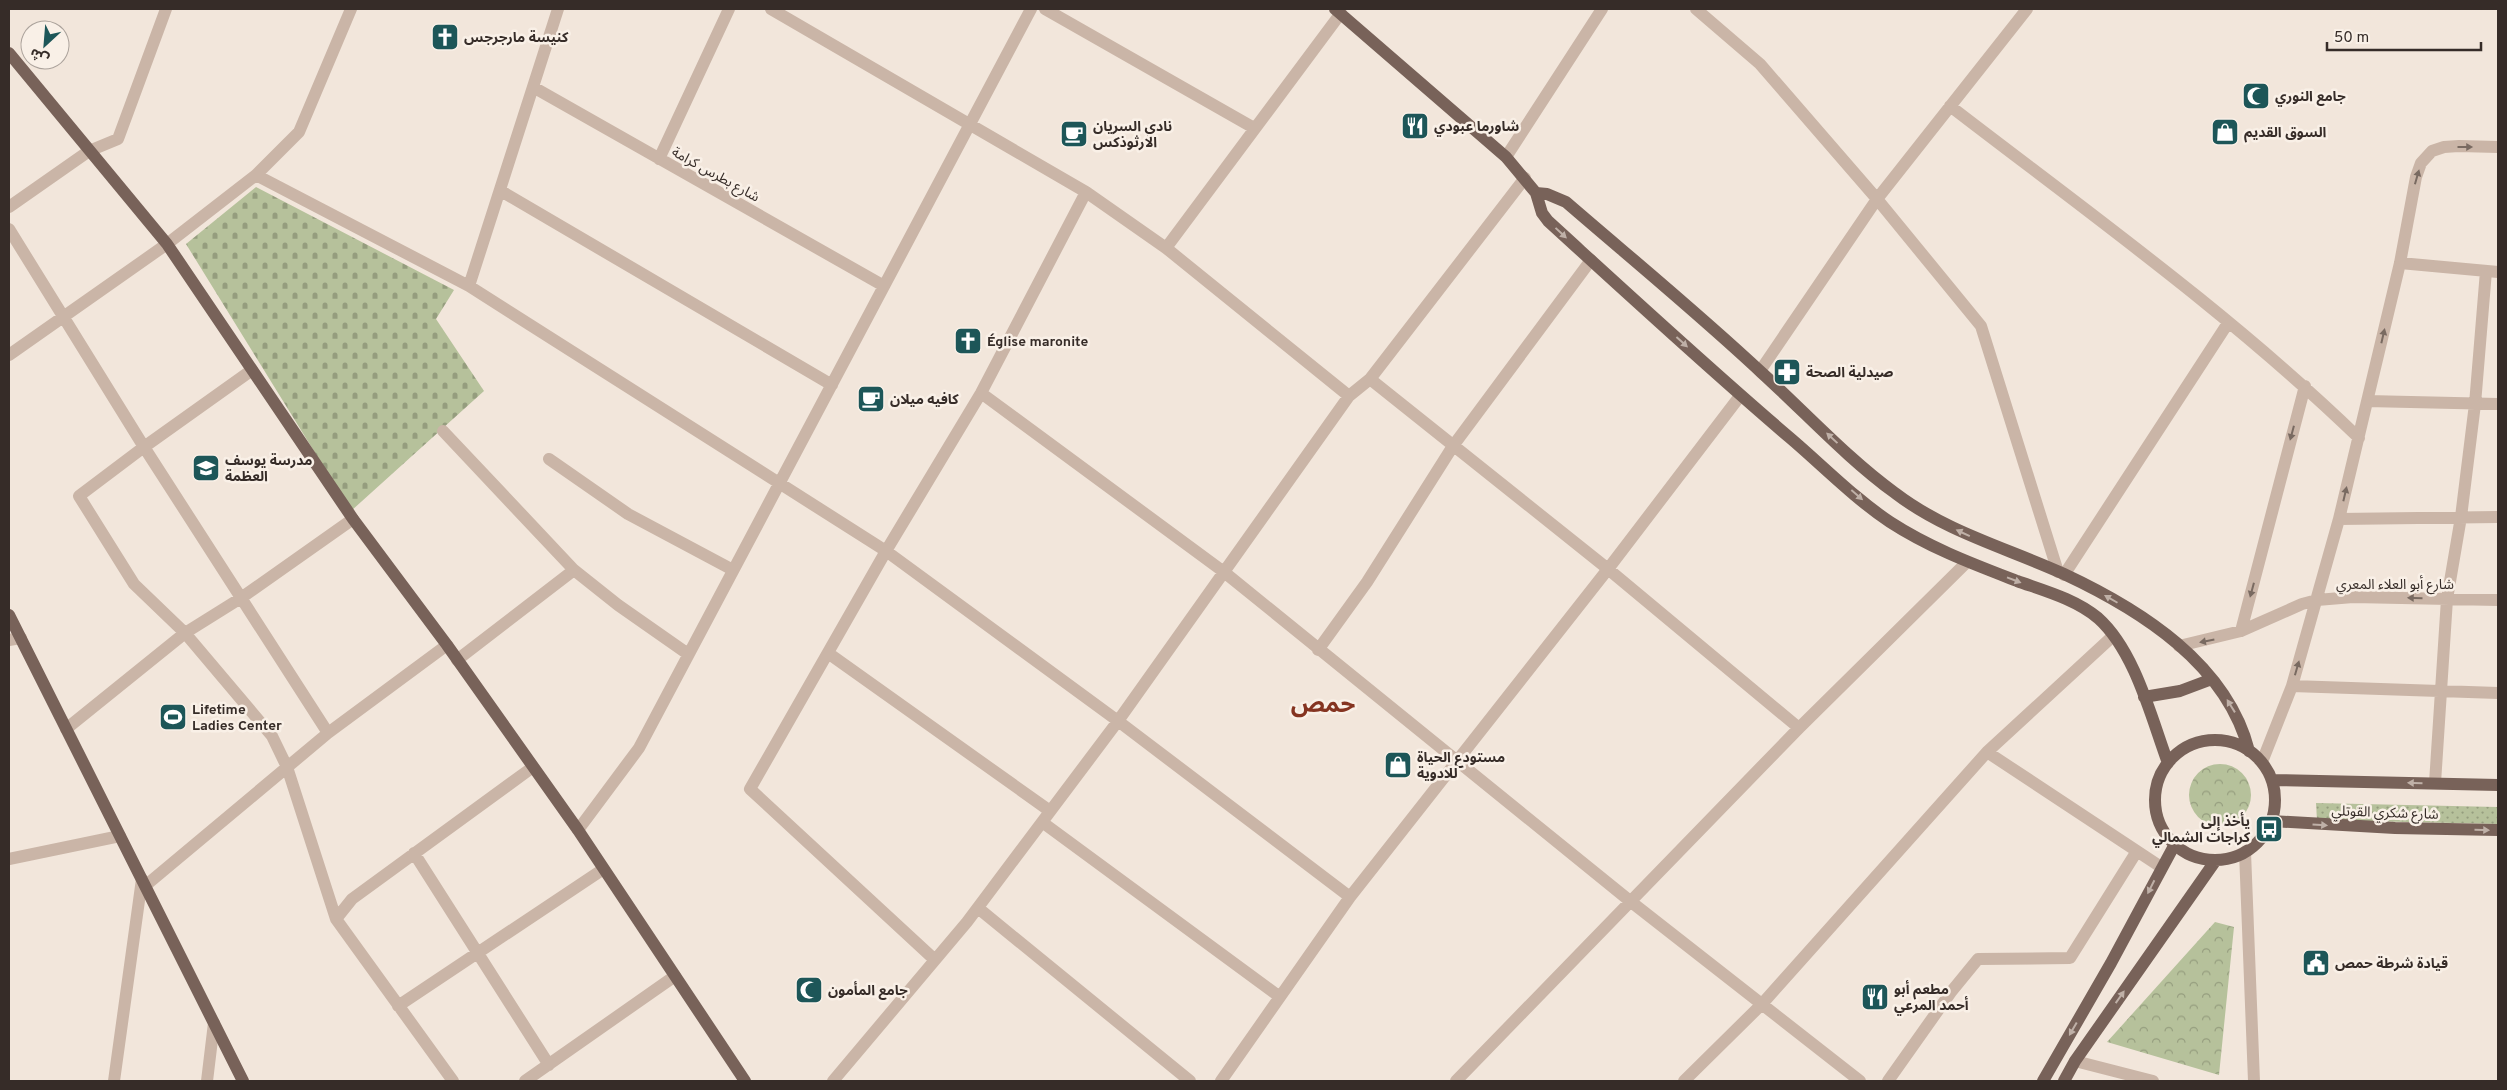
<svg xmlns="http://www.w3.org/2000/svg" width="2507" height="1090" viewBox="0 0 2507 1090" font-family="Overpass,'Noto Sans Arabic',sans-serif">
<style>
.grass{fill:url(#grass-dots)}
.cemetery{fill:url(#cemetery-stones)}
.park{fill:url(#park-crowns)}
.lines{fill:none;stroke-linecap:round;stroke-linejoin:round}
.minor{stroke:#cab5a7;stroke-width:12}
.major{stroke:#786259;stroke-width:12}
.oneway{fill:#796a61}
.oneway2{fill:#bfb0a7}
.labels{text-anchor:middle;stroke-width:5;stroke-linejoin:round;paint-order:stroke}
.poi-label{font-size:14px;font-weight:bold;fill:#362c28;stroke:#f9f0e7;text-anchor:start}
.street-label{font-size:14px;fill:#362c28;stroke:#f9f0e7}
.town-label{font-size:24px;font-weight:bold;fill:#853421;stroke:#f9f0e7}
</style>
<defs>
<pattern id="grass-dots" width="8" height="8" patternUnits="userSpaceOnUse" patternTransform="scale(1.25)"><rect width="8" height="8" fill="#b6c19b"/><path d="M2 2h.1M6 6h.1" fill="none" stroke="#959d7e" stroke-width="1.8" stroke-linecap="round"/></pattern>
<pattern id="cemetery-stones" width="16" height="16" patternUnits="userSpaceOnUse" patternTransform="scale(1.25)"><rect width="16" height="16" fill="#b6c19b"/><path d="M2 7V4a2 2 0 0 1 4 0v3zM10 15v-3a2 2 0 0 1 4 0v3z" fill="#959d7e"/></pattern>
<pattern id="park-crowns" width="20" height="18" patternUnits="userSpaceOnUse" patternTransform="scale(1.25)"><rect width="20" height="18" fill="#b6c19b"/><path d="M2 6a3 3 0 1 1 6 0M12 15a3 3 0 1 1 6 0" fill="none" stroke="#959d7e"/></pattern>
</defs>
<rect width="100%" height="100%" fill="#f2e6db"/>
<!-- grass -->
<path class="grass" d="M2316,803L2498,807V824L2317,820Z"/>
<!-- cemetery -->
<path class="cemetery" d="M256,187L454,290L436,319L484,391L351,511L186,244Z"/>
<!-- park -->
<path class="park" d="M2189 795a31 31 0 1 1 62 0a31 31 0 1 1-62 0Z
M2215,922L2234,927L2219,1075L2107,1042Z"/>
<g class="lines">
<!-- minor -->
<path class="minor" d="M771,9L1086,192L1166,248L1349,396
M1045,9L1254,128
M1696,9L1760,64L1877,199L1981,326L2058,572
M533,87L884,286
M1950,106C2089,213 2233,316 2359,438
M1506,157L1602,9
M659,159L729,9
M256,175L469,286L886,551L1118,721L1350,897
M501,191L832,385
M9,207L89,151L118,139L166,9
M9,229L144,447L328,733
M1166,248L1341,13
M2400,263L2498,272
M469,286L558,9
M9,355L167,244L256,175L299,132L351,9
M252,370L144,447L79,496L134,584L185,633L272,736L287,767L336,919L453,1081
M1760,371L1877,199L2027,9
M1370,379L1608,569L1799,728
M981,393L1224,572L1630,901L1860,1081
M2367,401L2498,404
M443,431L574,570L618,605L688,654
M549,459L628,514L733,570
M2339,519L2498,517
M2064,575L2228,323
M2241,631L2305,386
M9,640L21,638
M2179,646L2241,631L2302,604L2317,600L2353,597L2498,600
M1318,650L1367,582L1453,446L1591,260
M828,653L1050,811
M457,660L574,570
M2292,686L2498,693
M66,729L185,633L241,598L353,519
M1987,752L2161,867
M2262,762L2292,686L2339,519L2400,263L2416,177L2421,163L2432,151L2444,147L2459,146L2498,147
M2435,783L2447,599L2461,517L2475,404L2486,271
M1042,822L1280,997
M578,830L639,748L1031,9
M2245,852L2254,1081
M414,853L549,1065
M9,859L120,836
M145,886L328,733L447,645
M978,908L1190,1081
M336,919L352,899L533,767
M935,960L750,789L886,551L981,393L1086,192
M398,1006L602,870
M2075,1061L2153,1081
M114,1081L142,879
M207,1081L214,1023
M525,1081L675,976
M833,1081L967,922L1118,721L1349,396L1370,379L1525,178
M1221,1081L1350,897L1608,569L1740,396
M1456,1081L1799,728L1967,562
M1684,1081L1762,1004L1987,752L2113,636
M1888,1081L1951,992L1978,959L2070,958L2137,851"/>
<!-- major -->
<path class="major" d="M1335,9L1506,157L1536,193L1542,213L1548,221C1628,294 1707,367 1789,437C1822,465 1854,498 1890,522C1930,548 1973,564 2017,581C2045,591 2075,599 2098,618C2135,651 2151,717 2168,763
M9,53L167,244L353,519L447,645L578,830L745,1081
M1536,193L1547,194L1566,202C1632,259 1699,314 1762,373C1806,413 1847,458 1895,493C1946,532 2007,548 2064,574C2141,610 2227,664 2249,751
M9,615L243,1081
M2144,697L2180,691L2212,679
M2155 800a60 60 0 1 1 120 0a60 60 0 1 1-120 0Z
M2272,780L2498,785
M2271,821L2395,828L2498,830
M2043,1081L2111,963L2175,844
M2064,1081L2075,1061L2216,860"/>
</g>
<!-- one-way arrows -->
<defs><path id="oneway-solid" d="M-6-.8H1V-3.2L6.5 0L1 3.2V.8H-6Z" transform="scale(1.25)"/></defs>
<g class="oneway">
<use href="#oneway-solid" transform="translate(2465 147)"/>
<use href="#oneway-solid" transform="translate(2417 177) rotate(-74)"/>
<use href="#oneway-solid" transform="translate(2383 336) rotate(-77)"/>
<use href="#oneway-solid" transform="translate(2292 433) rotate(105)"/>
<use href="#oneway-solid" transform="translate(2345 494) rotate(-77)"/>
<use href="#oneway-solid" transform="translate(2252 590) rotate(105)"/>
<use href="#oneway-solid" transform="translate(2415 598) rotate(-179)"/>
<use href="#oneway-solid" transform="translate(2207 641) rotate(169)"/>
<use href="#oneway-solid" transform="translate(2297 668) rotate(-74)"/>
</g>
<g class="oneway2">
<use href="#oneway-solid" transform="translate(1561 233) rotate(43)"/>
<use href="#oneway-solid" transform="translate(1682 342) rotate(42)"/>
<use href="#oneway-solid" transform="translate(1832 438) rotate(-137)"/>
<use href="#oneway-solid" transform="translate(1857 495) rotate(41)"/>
<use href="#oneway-solid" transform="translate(1963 533) rotate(-155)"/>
<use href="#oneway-solid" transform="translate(2014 580) rotate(21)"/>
<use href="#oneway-solid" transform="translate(2111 599) rotate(-150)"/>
<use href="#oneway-solid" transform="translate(2231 706) rotate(-122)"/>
<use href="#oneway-solid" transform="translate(2415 783) rotate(-179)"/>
<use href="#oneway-solid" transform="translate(2320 825) rotate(4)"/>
<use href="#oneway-solid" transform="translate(2482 830) rotate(1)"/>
<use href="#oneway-solid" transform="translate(2151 887) rotate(117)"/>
<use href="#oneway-solid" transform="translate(2120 997) rotate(-55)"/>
<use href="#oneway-solid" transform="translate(2073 1029) rotate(120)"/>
</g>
<!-- icons -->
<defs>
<g id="church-square" transform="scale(1.4375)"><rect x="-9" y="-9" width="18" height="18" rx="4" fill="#1d5658" stroke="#f9f0e7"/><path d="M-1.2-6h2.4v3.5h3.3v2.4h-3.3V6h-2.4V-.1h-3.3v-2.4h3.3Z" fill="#fff"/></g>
<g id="mosque-square" transform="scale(1.4375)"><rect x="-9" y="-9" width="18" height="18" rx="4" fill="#1d5658" stroke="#f9f0e7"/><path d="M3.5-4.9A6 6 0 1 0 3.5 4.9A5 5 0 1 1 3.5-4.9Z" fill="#fff"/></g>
<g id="restaurant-square" transform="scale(1.4375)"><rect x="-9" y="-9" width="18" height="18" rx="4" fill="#1d5658" stroke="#f9f0e7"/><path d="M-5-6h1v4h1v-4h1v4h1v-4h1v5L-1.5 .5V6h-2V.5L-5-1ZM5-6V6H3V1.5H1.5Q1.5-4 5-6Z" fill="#fff"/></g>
<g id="shop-square" transform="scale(1.4375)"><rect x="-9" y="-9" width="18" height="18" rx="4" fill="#1d5658" stroke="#f9f0e7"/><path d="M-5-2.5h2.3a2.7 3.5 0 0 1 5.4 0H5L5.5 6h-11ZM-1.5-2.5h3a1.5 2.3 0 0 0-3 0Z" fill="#fff"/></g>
<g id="cafe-square" transform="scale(1.4375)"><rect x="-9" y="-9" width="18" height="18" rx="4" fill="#1d5658" stroke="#f9f0e7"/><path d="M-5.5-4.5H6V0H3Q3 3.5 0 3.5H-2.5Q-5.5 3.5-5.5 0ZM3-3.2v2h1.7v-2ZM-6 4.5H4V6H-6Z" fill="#fff"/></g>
<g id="pharmacy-square" transform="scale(1.4375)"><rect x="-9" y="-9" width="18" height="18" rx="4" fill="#1d5658" stroke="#f9f0e7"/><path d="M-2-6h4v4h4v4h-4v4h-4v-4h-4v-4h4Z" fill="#fff"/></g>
<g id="school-square" transform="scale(1.4375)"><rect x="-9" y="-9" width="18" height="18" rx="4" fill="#1d5658" stroke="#f9f0e7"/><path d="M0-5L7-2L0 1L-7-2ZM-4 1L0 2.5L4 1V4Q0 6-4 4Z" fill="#fff"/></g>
<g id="stadium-square" transform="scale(1.4375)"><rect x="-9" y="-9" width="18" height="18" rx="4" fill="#1d5658" stroke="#f9f0e7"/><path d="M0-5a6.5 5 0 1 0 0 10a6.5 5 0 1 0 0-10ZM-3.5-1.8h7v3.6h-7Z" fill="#fff"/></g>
<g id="bus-square" transform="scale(1.4375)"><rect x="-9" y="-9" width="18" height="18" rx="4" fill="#1d5658" stroke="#f9f0e7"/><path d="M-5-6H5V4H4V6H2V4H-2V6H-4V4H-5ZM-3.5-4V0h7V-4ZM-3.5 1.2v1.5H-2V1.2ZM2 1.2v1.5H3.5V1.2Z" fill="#fff"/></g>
<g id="civic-square" transform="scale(1.4375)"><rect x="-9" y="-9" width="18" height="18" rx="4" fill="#1d5658" stroke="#f9f0e7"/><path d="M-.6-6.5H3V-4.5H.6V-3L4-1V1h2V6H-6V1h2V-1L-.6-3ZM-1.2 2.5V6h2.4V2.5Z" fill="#fff"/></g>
</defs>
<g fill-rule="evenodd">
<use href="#church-square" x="445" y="37"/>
<use href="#mosque-square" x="2256" y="96"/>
<use href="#restaurant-square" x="1415" y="126"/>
<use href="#shop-square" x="2225" y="132"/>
<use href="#cafe-square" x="1074" y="134"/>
<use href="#church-square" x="968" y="341"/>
<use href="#pharmacy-square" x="1787" y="372"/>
<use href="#cafe-square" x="871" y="399"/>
<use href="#school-square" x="206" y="468"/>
<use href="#stadium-square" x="173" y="717"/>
<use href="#shop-square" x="1398" y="765"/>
<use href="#bus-square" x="2269" y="829"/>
<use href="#civic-square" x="2316" y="963"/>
<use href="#mosque-square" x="809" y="990"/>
<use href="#restaurant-square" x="1875" y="997"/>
</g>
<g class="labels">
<!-- poi labels -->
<g class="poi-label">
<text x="464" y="42">كنيسة مارجرجس</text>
<text x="2275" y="101">جامع النوري</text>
<text x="1093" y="131">نادي السريان<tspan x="1093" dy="16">الارثوذكس</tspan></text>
<text x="1434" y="131">شاورما عبودي</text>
<text x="2244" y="137">السوق القديم</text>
<text x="987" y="346">Église maronite</text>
<text x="1806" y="377">صيدلية الصحة</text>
<text x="890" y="404">كافيه ميلان</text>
<text x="225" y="465">مدرسة يوسف<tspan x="225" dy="16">العظمة</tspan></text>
<text x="192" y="714">Lifetime<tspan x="192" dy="16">Ladies Center</tspan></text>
<text x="1417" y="762">مستودع الحياة<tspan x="1417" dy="16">للادوية</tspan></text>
<text x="2250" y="826" text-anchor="end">يأخذ إلى<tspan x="2250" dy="16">كراجات الشمالي</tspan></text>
<text x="2335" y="968">قيادة شرطة حمص</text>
<text x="1894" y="994">مطعم أبو<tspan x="1894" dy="16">أحمد المرعي</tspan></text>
<text x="828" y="995">جامع المأمون</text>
</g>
<!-- street labels -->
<g class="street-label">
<text transform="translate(716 174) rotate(29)" y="5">شارع بطرس كرامة</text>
<text x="2395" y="589">شارع أبو العلاء المعري</text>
<text transform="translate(2385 812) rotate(2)" y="5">شارع شكري القوتلي</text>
</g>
<!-- town labels -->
<g class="town-label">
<text x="1323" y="712">حمص</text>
</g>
</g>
<!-- border -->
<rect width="2507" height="1090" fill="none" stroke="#362c28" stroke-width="20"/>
<!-- north arrow -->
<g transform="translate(45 45) rotate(206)"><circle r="24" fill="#f9f0e7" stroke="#aba29b"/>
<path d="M0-4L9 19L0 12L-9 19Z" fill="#1d5658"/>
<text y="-8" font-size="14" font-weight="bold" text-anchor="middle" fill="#362c28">ش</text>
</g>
<!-- scale -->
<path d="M2327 42v8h154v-8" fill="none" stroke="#362c28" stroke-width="2.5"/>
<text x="2334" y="42" font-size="15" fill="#362c28" stroke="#f9f0e7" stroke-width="4" paint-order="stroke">50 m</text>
</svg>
